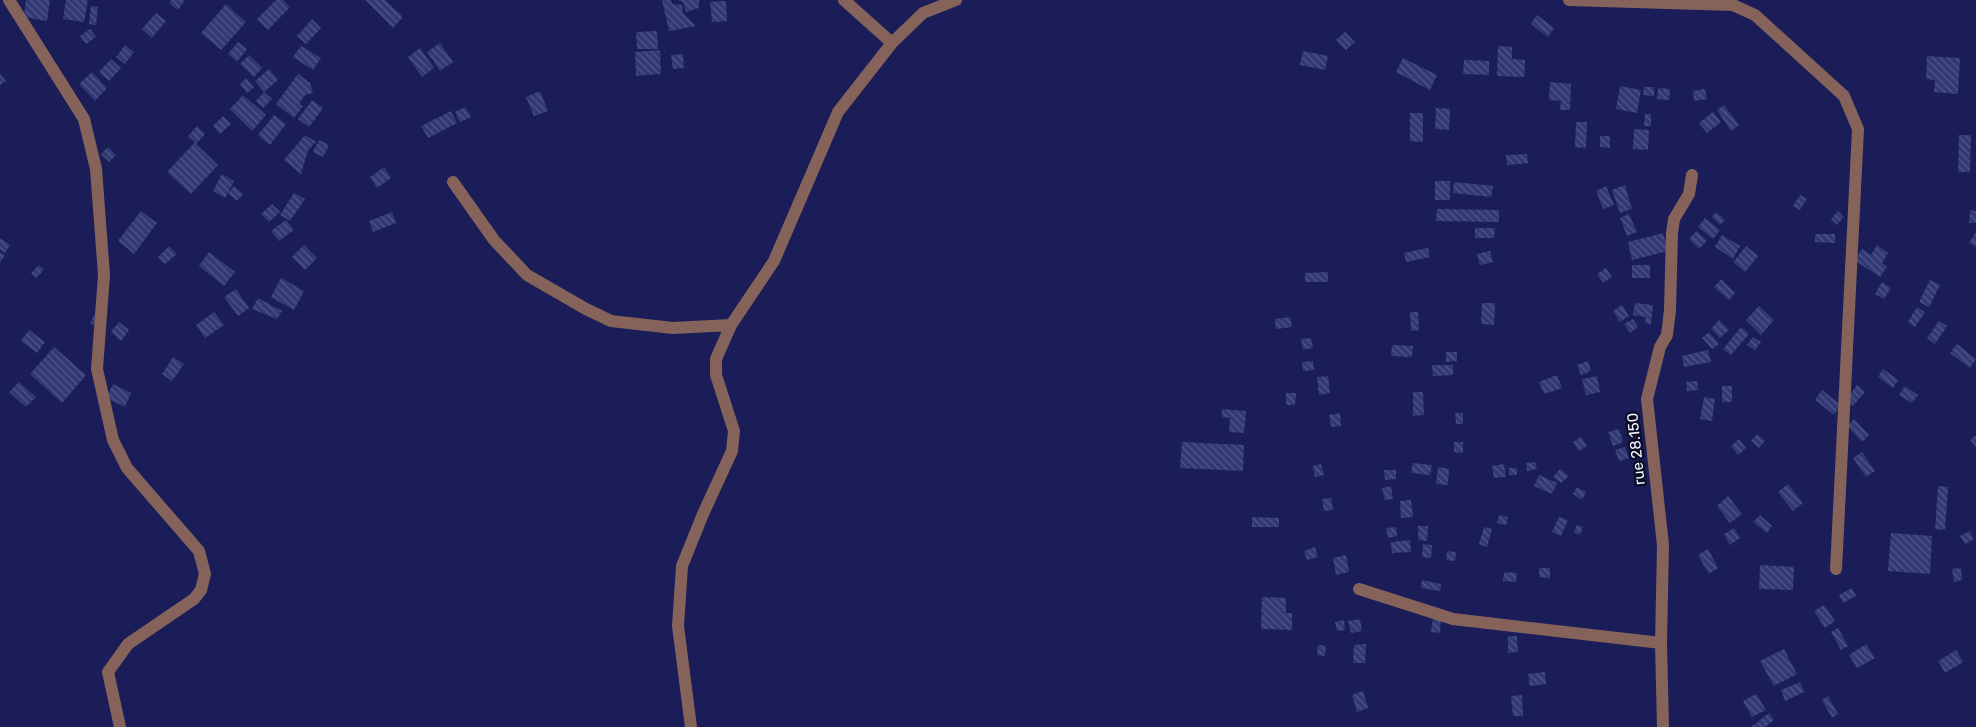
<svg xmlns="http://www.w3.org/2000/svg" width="1976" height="727" viewBox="0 0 1976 727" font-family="Rubik,sans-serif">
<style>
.building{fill:url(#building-back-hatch)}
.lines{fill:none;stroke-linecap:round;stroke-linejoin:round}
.minor{stroke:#85635b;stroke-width:12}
.labels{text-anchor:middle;stroke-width:4.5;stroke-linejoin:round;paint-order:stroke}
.street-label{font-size:15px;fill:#f2f4fb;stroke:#090c25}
</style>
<defs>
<pattern id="building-back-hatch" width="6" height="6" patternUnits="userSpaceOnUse" patternTransform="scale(1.25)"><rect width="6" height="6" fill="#313975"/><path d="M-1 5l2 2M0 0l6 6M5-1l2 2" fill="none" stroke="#4f568a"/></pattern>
</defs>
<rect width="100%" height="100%" fill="#1a1d57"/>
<!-- building -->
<path class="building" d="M26,0H50L47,21L24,17Z
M66,0H88L84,22L63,19Z
M171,0H185L178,10L169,3Z
M276,0H283L290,7L268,30L257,19Z
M365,0H385L403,17L393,28Z
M662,0H671L672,4L682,5L683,13L696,26L669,31Z
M677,0H699V8L686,12L683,2Z
M726,1L727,21L712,22L710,2Z
M226,4L246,22L221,50L201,33Z
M91,6L98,7L96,25L89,24Z
M156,13L166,21L152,38L142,29Z
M1537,15L1554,28L1548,37L1531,24Z
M312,19L321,28L306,44L297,36Z
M90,29L96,37L86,44L80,36Z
M657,31L658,49H637L636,32Z
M1345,32L1355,42L1346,50L1336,40Z
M238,42L247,49L237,62L228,54Z
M440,43L453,62L440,71L427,52Z
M125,45L134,52L125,64L116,57Z
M301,46L321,58L313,70L293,57Z
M1498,46L1512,47V59L1525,60L1524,77L1497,76Z
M420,48L434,68L422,77L408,57Z
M660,50L661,74L636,76L635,52Z
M1303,51L1328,56L1325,70L1300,65Z
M683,54L684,68L673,69L671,55Z
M249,55L262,68L254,77L240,64Z
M1927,56L1960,58L1958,94L1934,92L1935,80L1926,79Z
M1403,58L1437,75L1430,90L1396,72Z
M111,59L121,68L109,81L99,72Z
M1464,60L1489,61V75L1463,74Z
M269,69L278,80L264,92L255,81Z
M92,72L107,88L95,101L79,84Z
M0,74L6,81L0,85Z
M298,74L310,83L313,93L305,95L299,104L303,106L294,118L276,104Z
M246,78L254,87L247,93L240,84Z
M1550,82L1571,84L1570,110H1560L1561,101L1549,100Z
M1620,86L1641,90L1637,113L1616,109Z
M1644,87H1654V96L1643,95Z
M1658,88L1670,89L1669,100L1657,99Z
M1705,89L1707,99L1694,101L1693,91Z
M540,91L548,111L534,116L526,97Z
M264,92L272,99L263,108L256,101Z
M243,95L266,115L252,131L230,109Z
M312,100L323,108L309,127L298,119Z
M1724,105L1739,125L1731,131L1717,110Z
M465,107L471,117L460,122L455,112Z
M1436,108L1450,109L1449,130L1435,129Z
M451,111L457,123L428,138L421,126Z
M1713,112L1721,122L1707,133L1699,123Z
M1410,113H1423V142L1410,141Z
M1645,114H1651V126H1644Z
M274,115L286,124L270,145L258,135Z
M223,116L231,124L220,134L213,126Z
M1576,122H1587L1586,148L1575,147Z
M197,126L205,134L196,144L218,165L191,194L167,172L195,142L188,136Z
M1634,129L1649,130L1648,150L1633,149Z
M305,135L316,142L308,150L301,174L284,160Z
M1959,135H1971L1970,172H1958Z
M1600,136H1610V148L1600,147Z
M319,140L329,145L323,157L313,152Z
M108,147L116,155L109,162L101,154Z
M1527,154L1528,163L1507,165L1506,155Z
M384,167L391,178L377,188L370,177Z
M222,174L234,181L225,198L213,191Z
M1435,181H1450V200H1435Z
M1454,182L1493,186L1491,197L1453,193Z
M1625,185L1632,209L1620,213L1612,190Z
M234,186L243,194L237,201L228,193Z
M1606,186L1614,205L1603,209L1596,191Z
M294,193L305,199L290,221L280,215Z
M1800,195L1807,199L1800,210L1793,206Z
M272,204L280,212L269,222L261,214Z
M1437,209L1499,210V222L1436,221Z
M1970,210L1976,211V223H1969Z
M141,211L157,223L134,254L118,241Z
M1838,211L1844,217L1837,225L1831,219Z
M392,212L396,223L373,232L369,221Z
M1716,212L1725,220L1720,225L1712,217Z
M1629,214L1637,232L1627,236L1620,218Z
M1705,218L1720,230L1713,239L1698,227Z
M286,220L294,230L279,241L271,231Z
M1475,228H1495L1494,238H1475Z
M1697,231L1707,241L1699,249L1689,239Z
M1976,232V247L1969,243Z
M1663,233L1668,251L1632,260L1628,242Z
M1815,234H1835V243L1815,242Z
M1722,235L1740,246L1733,259L1715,247Z
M0,238L10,245L5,253L0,249Z
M304,245L317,258L305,270L292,257Z
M1877,245L1888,253L1882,263L1887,267L1880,277L1854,260L1862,249L1871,255Z
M169,246L177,254L165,264L158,257Z
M1746,246L1758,256L1745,272L1733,262Z
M1428,248L1430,257L1406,262L1404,253Z
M1490,251L1493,262L1480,265L1477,254Z
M0,252L5,255L0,263Z
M209,252L235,272L224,286L199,266Z
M39,265L44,270L36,278L31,273Z
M1632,265H1650V278H1632Z
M1606,268L1612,277L1603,283L1597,274Z
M1328,272V282H1305V273Z
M281,278L304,291L294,310L271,297Z
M1721,279L1735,293L1729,300L1714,287Z
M1930,280L1940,285L1929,307L1919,302Z
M1882,282L1891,288L1884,299L1875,294Z
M236,289L249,308L238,316L224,297Z
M258,298L282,311L277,319L252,309Z
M1482,303H1495L1494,325L1481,324Z
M1635,303L1653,305L1651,324L1645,323L1646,317L1633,315Z
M1622,305L1629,316L1620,322L1613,311Z
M1759,306L1774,320L1761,335L1746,320Z
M1917,307L1925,312L1915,327L1908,322Z
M96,311L100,328L90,323Z
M214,312L224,325L205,338L196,325Z
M1410,312H1418L1419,330L1411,331Z
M1290,317L1292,327L1276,329L1275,319Z
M1633,319L1638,327L1630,333L1624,324Z
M1719,320L1729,330L1720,338L1711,329Z
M1939,321L1947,326L1935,344L1927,338Z
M119,322L129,330L121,341L111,332Z
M1741,327L1749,334L1731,355L1723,349Z
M29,330L45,342L37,353L21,341Z
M1709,332L1719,344L1712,349L1702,338Z
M1753,337L1761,342L1755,350L1747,345Z
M1311,338L1313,348L1303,350L1301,339Z
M1957,344L1976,359L1970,368L1950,353Z
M1392,345L1413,346L1412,357L1391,356Z
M54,347L86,375L62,403L30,374Z
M1708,350L1711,362L1684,367L1682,356Z
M1446,352H1457V361L1446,362Z
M173,357L184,364L172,381L162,374Z
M1313,361L1314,370L1303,371L1302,362Z
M1588,361L1591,371L1581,375L1577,365Z
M1432,365H1453V375L1433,376Z
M1883,369L1898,380L1893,388L1878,377Z
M1557,375L1562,388L1544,394L1539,382Z
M1328,376L1330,393L1319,395L1317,377Z
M1597,376L1600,392L1586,395L1582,379Z
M1697,381L1698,390L1687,391L1686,382Z
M19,382L36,397L26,407L9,392Z
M113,384L131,393L125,407L106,398Z
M1857,385L1865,392L1853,406L1846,400Z
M1722,386H1732V402H1722Z
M1905,386L1918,395L1912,403L1899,395Z
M1822,390L1841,405L1834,415L1815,400Z
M1413,392H1423L1424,415L1413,416Z
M1286,393H1296L1295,405H1286Z
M1704,397L1715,399L1712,421L1700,419Z
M1222,409L1246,411L1244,433L1229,432L1230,418L1222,417Z
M1340,413L1341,426L1331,427L1329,415Z
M1455,413H1463V424H1456Z
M1854,419L1869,435L1862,442L1847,426Z
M1619,429L1623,442L1613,446L1608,432Z
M1757,434L1765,441L1759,448L1751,441Z
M1976,435V447L1970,440Z
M1581,437L1587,446L1579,451L1573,442Z
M1739,439L1746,448L1738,455L1731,446Z
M1182,442L1244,445L1243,471L1180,468Z
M1454,442H1463V453L1454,452Z
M1625,447L1629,458L1619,461L1615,450Z
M1862,452L1875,471L1866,477L1853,458Z
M1535,462L1537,469L1527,471L1526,463Z
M1413,463L1432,465L1430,475L1411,473Z
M1321,464L1324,475L1315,477L1313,466Z
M1504,464L1506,477L1494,478L1492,466Z
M1438,467L1449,469L1448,485L1436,484Z
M1509,468H1517V475H1509Z
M1560,469L1569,476L1561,483L1553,477Z
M1384,470H1396V479L1385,480Z
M1539,475L1557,483L1552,494L1534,486Z
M1788,484L1803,503L1793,511L1778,492Z
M1391,486L1393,499L1385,500L1382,488Z
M1938,486L1948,487L1945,530L1935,529Z
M1577,487L1586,492L1582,500L1573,494Z
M1728,496L1742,514L1730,523L1717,506Z
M1331,498L1333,510L1324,511L1322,499Z
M1411,500L1413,517L1401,518L1400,501Z
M1499,515L1508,517L1506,525L1497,523Z
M1760,515L1772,526L1767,533L1753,522Z
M1252,517L1279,518V527H1252Z
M1559,517L1568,520L1561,536L1552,532Z
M1577,525L1583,527L1580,535L1574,532Z
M1418,526H1428L1427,541L1418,540Z
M1396,527L1397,536L1388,538L1386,528Z
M1484,527L1492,529L1487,547L1479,544Z
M1734,528L1740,538L1730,545L1724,534Z
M1970,531L1974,539L1965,544L1960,536Z
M1891,533L1932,536L1930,574L1888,571Z
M1410,540L1411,552L1392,553L1391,542Z
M1423,544L1432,545L1431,558L1422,557Z
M1315,547L1318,557L1307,560L1304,551Z
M1708,549L1718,568L1709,574L1698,555Z
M1447,551L1456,552L1455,561L1446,560Z
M1346,555L1349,572L1336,575L1333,558Z
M1760,565L1794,567L1793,590L1759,589Z
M1539,568H1550V578L1539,577Z
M1961,568L1962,580L1954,582L1952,569Z
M1504,572L1517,573L1516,582L1503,581Z
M1422,580L1441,584L1440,591L1421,588Z
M1852,588L1856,596L1843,603L1839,595Z
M1262,597L1286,598V613H1292V630L1261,629Z
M1824,605L1835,621L1825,628L1814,611Z
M1360,619L1362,631L1351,633L1348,621Z
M1433,619L1441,620L1440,633L1431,632Z
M1344,620L1345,630L1337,631L1335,622Z
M1838,628L1848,646L1841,650L1831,632Z
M1508,636H1517L1518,652L1508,653Z
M1366,644L1365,663H1353L1354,645Z
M1866,644L1875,658L1857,668L1849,655Z
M1318,645L1326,646L1325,656L1317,655Z
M1784,649L1797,674L1774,686L1760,661Z
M1956,650L1963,662L1945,673L1938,661Z
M1545,672L1546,684L1530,686L1528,674Z
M1800,682L1804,692L1785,701L1781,690Z
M1363,691L1368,708L1357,712L1352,695Z
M1756,694L1766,710L1752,717L1743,701Z
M1522,695L1523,716H1513L1511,696Z
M1828,696L1838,714L1832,718L1822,700Z
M1769,713L1774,720L1765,727H1751Z"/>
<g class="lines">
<!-- minor -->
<path class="minor" d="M9,0L84,119L96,169L104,275L97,369L113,440L127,468L199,551L205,574L201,590L194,599L128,644L108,672L120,727
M844,0L892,43
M1569,0L1733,5L1755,15L1844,96L1858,129L1836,569
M453,182L494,240L527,275L586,309L611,321L673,328L731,325
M1359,589L1453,619L1661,643
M691,727L678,626L682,566L703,514L732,451L734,431L716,375V359L731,325L774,261L838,112L892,43L923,13L956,0
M1663,727L1661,643L1663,545L1647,399L1660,347L1667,335L1670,310L1672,233L1674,219L1689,194L1692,175"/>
</g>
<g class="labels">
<!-- street labels -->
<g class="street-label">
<text transform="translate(1636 449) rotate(-96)" y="5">rue 28.150</text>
</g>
</g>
</svg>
